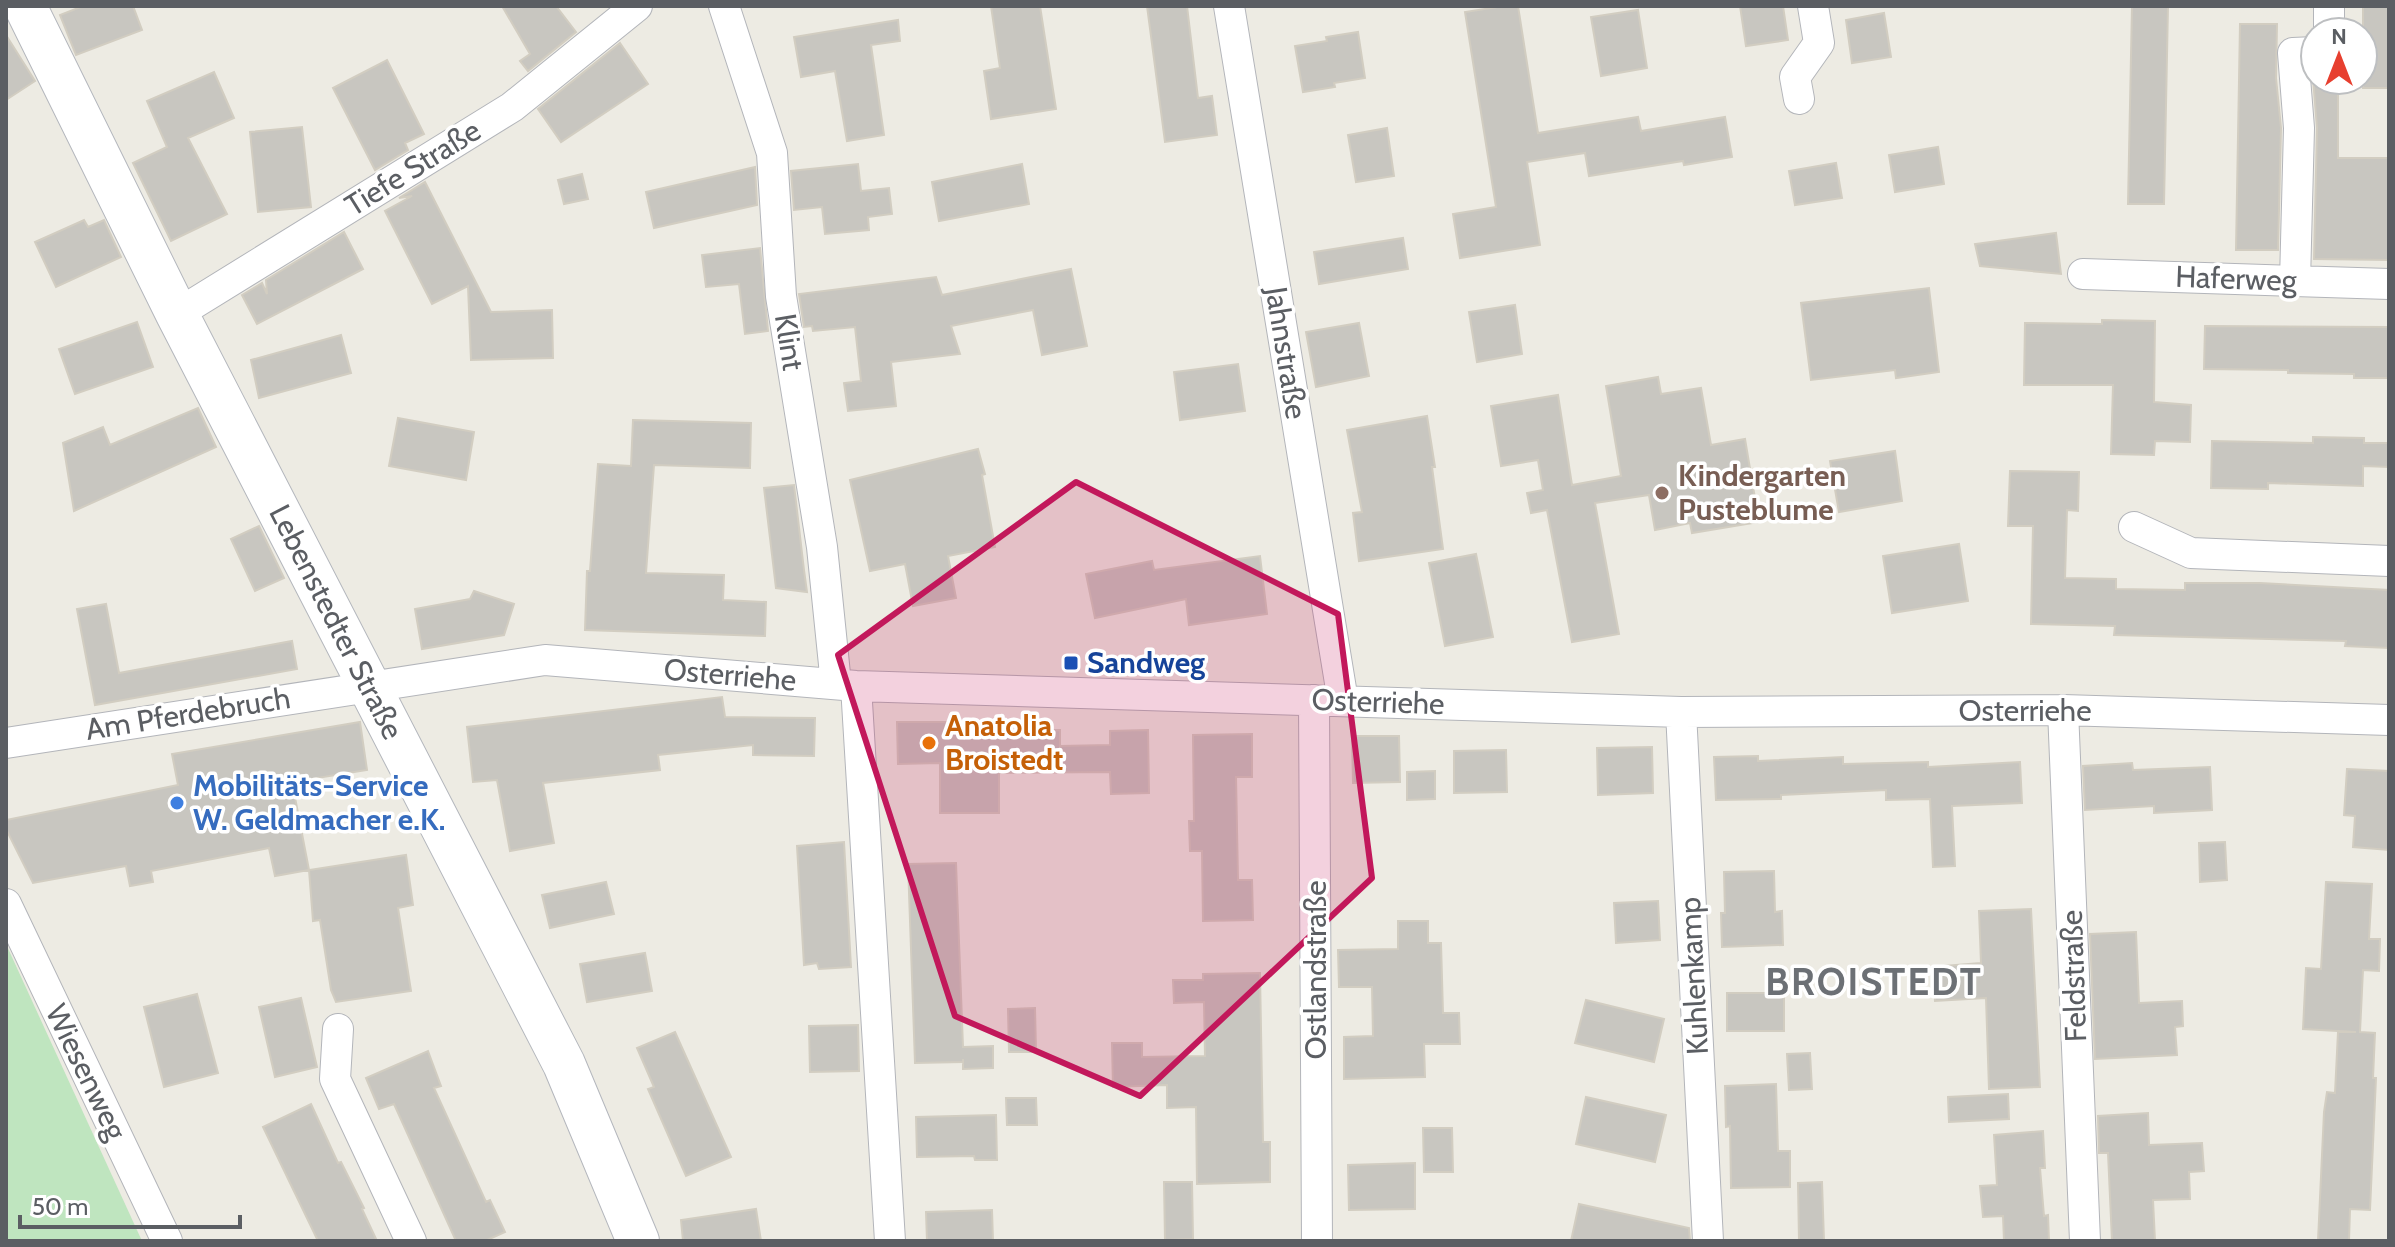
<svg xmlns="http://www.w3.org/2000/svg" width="2395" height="1247" viewBox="0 0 2395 1247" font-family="Cabin,sans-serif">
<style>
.green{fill:#bfe5bf}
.building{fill:#c8c6c0;stroke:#d2cdc1;stroke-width:2}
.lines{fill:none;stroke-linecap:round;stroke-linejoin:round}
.street-casing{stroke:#b3b5ba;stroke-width:32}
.secondary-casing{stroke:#b4b7bd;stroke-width:44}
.street{stroke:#fff;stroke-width:30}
.secondary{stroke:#fff;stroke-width:42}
.marked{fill:#c2185b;fill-opacity:0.2;stroke:#c2185b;stroke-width:6;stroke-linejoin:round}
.education-dot{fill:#8d6e63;stroke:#fff;stroke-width:3}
.transit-dot{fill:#1a4fb4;stroke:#fff;stroke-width:3}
.food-dot{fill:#e8710a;stroke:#fff;stroke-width:3}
.shop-dot{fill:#3f7fe0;stroke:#fff;stroke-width:3}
.labels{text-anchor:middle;stroke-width:7;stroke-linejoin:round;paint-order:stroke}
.street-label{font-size:30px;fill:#5b5e63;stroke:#fff}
.education-label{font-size:30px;font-weight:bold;fill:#785e54;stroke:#fff;text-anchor:start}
.transit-label{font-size:30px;font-weight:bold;fill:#164399;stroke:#fff;text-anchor:start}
.food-label{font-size:30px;font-weight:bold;fill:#c56008;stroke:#fff;text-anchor:start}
.shop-label{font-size:30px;font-weight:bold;fill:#366cbe;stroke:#fff;text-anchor:start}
.district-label{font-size:38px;font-weight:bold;letter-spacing:2px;fill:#6c7075;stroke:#fff}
</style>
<rect width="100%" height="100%" fill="#edebe3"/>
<!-- green -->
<path class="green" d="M6,944L142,1241H6Z"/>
<!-- building -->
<path class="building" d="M83,6H133L142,30L76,55L60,15Z
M502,6H556L576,32L528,71L520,61L530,54Z
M991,6H1040L1056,109L991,119L984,71L1000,68Z
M1147,6H1187L1198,98L1212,96L1217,135L1165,142Z
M1504,6H1518L1538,133L1638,117L1641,131L1725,117L1732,157L1684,165L1683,161L1589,176L1585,153L1527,162L1540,245L1460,258L1453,214L1496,207L1465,12Z
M1740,6H1783L1788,40L1746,46Z
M2132,6H2168L2164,204H2128Z
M2363,6H2389V88H2363Z
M1638,10L1647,68L1601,76L1591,17Z
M1884,13L1891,57L1852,63L1846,20Z
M898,20L900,41L871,45L884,135L847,141L835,71L801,77L794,37Z
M2240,24H2277L2276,78L2281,128L2278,250H2236Z
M1358,32L1365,78L1334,83L1335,87L1303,92L1295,46L1327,41L1326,37Z
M6,35L35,81L6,100Z
M620,43L648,84L561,142L538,109Z
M387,60L424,134L405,143L408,150L375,170L333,88Z
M214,72L234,118L188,138L227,214L171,241L133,163L167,147L147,101Z
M2313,78L2315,80H2338V158H2389V260L2314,259L2317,128Z
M302,127L311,207L258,212L250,132Z
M1387,128L1394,176L1356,182L1348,135Z
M1938,147L1944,184L1895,192L1889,155Z
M1836,163L1842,198L1795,205L1789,171Z
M858,164L861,191L889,188L892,214L868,217L869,230L825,234L822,207L794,210L791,171Z
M1022,164L1029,204L939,221L932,182Z
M755,167L757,205L654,228L646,192Z
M582,174L588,199L564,204L558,180Z
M425,182L491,312L552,310L553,358L471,360L468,286L432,304L385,211L412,196L399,198Z
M84,220L88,227L104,220L121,257L56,287L35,242Z
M344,232L363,269L257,324L242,295L262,283L267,294L266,280Z
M2056,233L2061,274L1980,266L1975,244Z
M1403,238L1408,269L1319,284L1314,252Z
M760,248L768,331L745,334L739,284L706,287L702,255Z
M1071,269L1087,346L1042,355L1033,310L951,326L960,354L891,362L896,406L848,411L844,383L861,381L855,327L813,331L812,326L804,327L799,294L936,277L942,295Z
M1929,288L1939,372L1896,378L1895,370L1811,380L1801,303Z
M1515,305L1522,354L1477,362L1469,312Z
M2102,320L2155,321L2154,402L2191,405L2190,442L2155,441L2154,455L2111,454L2113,385H2024L2025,323L2102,324Z
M137,322L153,367L75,394L59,349Z
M1359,323L1369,376L1316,387L1306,332Z
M2205,326L2389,327V378H2354V374L2288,373V370L2204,369Z
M341,335L351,373L259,398L251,360Z
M1238,364L1245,411L1180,420L1174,372Z
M1658,377L1661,394L1701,388L1711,445L1745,439L1759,522L1692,533L1690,523L1655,530L1649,495L1595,503L1619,634L1572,642L1547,510L1531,513L1527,493L1543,490L1538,460L1501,466L1491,406L1558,395L1572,485L1621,476L1606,386Z
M198,408L216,447L74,511L63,443L103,427L110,445Z
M1427,416L1435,467H1432L1443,549L1359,561L1353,513L1362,512L1347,430Z
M398,418L474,432L466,480L389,466Z
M633,420L751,423L750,468L654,465L646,573L724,575L723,600L766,602L765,636L585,630L587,571H590L598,464L631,466Z
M2313,437L2364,438V443H2389V467L2363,466V486L2268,483V489L2211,488L2212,441L2313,443Z
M978,449L985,474L982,475L995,547L948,556L956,598L913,606L905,564L870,571L850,480Z
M1895,451L1902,501L1839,512L1830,461Z
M2010,471L2079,472L2078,511L2067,510L2065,578L2116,579V589L2185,590V583H2260L2389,590V648L2345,646L2346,641L2114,635L2115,626L2031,624L2033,526H2008Z
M794,485L804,570L807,592L776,588L764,488Z
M259,526L284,578L255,591L231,539Z
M1959,544L1968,601L1892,613L1883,556Z
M1476,554L1493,637L1445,646L1429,563Z
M1260,556L1267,614L1189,625L1186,599L1095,618L1086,574L1152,561L1154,570Z
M474,591L514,604L504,635L422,649L415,609L470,599Z
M106,604L119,673L292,641L297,669L95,705L77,609Z
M722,697L725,717L815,718L814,756L753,755V745L658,755L660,770L543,783L554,843L510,851L497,780L473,782L467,727Z
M360,722L367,770L292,782L309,870L275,876L269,848L151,871L153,882L130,886L126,866L33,883L6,829V820L178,785L172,754Z
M897,722H999V731L1060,730V746L1110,745V731L1148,730L1149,793L1111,794L1110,772L999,773V813H940V763L898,764Z
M1252,734V777H1236L1238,880H1252L1253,920L1203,921L1202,851H1190L1189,821H1194L1193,735Z
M1352,736H1399L1400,782L1353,783Z
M1652,747L1653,793L1598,795L1597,748Z
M1506,750L1507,792L1454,793V751Z
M1758,756V761L1843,757V764L1928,762V767L2020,762L2022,803L1952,806L1955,866L1933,867L1930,799L1886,800V790L1781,795V799L1716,800L1714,757Z
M2132,763L2133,770L2210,767L2212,810L2154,813V806L2085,810L2083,766Z
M2347,769L2389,771V850L2353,847L2355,816L2344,815Z
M1435,771V799L1407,800V772Z
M844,842L851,967L819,969L817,963L804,965L797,846Z
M2225,842L2227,880L2200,882L2199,843Z
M406,855L413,905L398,908L411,991L336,1002L331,990L320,920L313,921L309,870Z
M956,863L963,1047L993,1046V1068L963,1069V1059V1062L915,1063L908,864Z
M1774,871L1775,912L1782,911L1783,945L1722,947L1721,913H1725L1724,872Z
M606,882L614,914L550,928L542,895Z
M2326,882L2372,884L2369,939H2380L2379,971L2363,970L2360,1032L2375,1033L2373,1078H2376L2370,1210L2350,1209L2349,1241H2318L2324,1112L2327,1092L2335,1093L2338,1032H2356L2303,1029L2306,968L2321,969Z
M1658,901L1660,940L1616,943L1614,903Z
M2031,909L2040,1087L1989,1089L1986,998L1935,1001L1932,967L1981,963L1979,911Z
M1398,921H1428V943H1441L1443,1013H1459L1460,1044H1424L1425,1077L1344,1079V1037L1373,1036L1372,987H1339L1338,950L1398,949Z
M2136,932L2139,1003L2182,1001L2183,1026L2175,1027L2177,1055L2095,1059L2090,934Z
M645,953L652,991L587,1002L580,964Z
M1260,973L1263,1142H1270V1182L1197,1184L1196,1107L1167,1108V1085L1113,1087L1112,1043H1142V1057L1205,1056L1204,1002L1174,1003L1173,980H1203V974Z
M1727,993H1784V1031H1727Z
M197,994L218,1073L164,1087L144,1007Z
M301,998L317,1067L275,1077L259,1007Z
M1586,1000L1664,1019L1654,1062L1575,1043Z
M1035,1008L1036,1052H1009L1008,1009Z
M858,1025L859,1071L810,1072L809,1026Z
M675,1032L731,1157L686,1176L648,1089L654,1087L637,1048Z
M428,1051L441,1086L434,1088L486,1202L490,1200L505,1232L485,1241H456L394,1104L379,1109L366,1078Z
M1810,1053L1812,1089L1789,1090L1787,1054Z
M1776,1084L1778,1151H1790V1187L1731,1188L1730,1126L1726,1127L1725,1086Z
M2008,1094L2009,1119L1949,1122L1948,1097Z
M1586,1097L1666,1115L1655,1162L1576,1144Z
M1006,1098H1036L1037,1125H1007Z
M311,1104L338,1163L341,1162L364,1208L362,1209L377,1241H318L263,1127Z
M2148,1113L2149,1145L2202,1143L2204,1171L2189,1172L2190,1199L2153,1200L2155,1241H2112L2108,1153H2099L2098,1116Z
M996,1115L997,1160H975L974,1156L917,1157L916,1117Z
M1423,1128H1452L1453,1172H1424Z
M2043,1131L2045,1168H2040L2044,1216L2048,1215L2049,1241H2004L2003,1216L1983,1217L1980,1186L1997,1185L1994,1135Z
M1415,1163V1209L1349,1210L1348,1165Z
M1164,1182H1192L1193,1239L1165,1240Z
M1822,1182L1824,1241H1799L1798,1183Z
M1579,1204L1689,1228L1690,1241H1571Z
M756,1209L761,1241H683L681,1220Z
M992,1210L993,1241H927L926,1212Z"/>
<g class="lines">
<!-- street casing -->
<g class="street-casing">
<path id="street" d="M724,6L772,153L781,296L822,547L836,684
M1229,6L1343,701
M2329,32V6
M1799,99L1795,77L1819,43L1813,6
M2083,274L2389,284
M2295,281L2299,128L2293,53L2315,52
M177,314L512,107L637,6
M2134,527L2191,553L2389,561
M856,686L890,1241
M1314,700L1317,1241
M2063,710L2085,1241
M1681,712L1708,1241
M6,743L545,660L856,686L1681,712L2063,710L2389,720
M6,904L167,1241
M338,1029L335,1079L411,1241"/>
</g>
<!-- secondary casing -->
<g class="secondary-casing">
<path id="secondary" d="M25,6L177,314L564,1064L638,1241"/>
</g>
<!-- street -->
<use href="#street" class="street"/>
<!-- secondary -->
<use href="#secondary" class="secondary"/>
</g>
<!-- marked area -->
<path class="marked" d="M1076,482L1338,614L1372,878L1140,1096L955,1016L838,655Z"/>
<!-- markers -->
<circle class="education-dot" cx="1662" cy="493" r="8"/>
<rect class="transit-dot" x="1063" y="655" width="16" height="16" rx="4"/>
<circle class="food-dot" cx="929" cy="743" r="8"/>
<circle class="shop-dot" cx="177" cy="803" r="8"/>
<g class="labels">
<!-- street labels -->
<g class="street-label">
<text transform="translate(413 168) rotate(-32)" y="10">Tiefe Straße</text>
<text transform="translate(2236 279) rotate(2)" y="10">Haferweg</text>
<text transform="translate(789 342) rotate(81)" y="10">Klint</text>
<text transform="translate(1286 353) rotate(81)" y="10">Jahnstraße</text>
<text transform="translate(336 622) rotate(63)" y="10">Lebenstedter Straße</text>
<text transform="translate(730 675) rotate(5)" y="10">Osterriehe</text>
<text transform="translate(1378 702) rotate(2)" y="10">Osterriehe</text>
<text x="2025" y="721">Osterriehe</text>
<text transform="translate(188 714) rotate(-9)" y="10">Am Pferdebruch</text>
<text transform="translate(1316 970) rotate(-90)" y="10">Ostlandstraße</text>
<text transform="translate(1694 976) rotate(-93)" y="10">Kuhlenkamp</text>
<text transform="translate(2074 976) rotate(-92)" y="10">Feldstraße</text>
<text transform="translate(86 1072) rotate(64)" y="10">Wiesenweg</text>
</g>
<!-- education labels -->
<g class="education-label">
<text x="1678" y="486">Kindergarten<tspan x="1678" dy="34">Pusteblume</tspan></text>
</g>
<!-- transit labels -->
<g class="transit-label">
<text x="1087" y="673">Sandweg</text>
</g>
<!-- food labels -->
<g class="food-label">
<text x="945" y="736">Anatolia<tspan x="945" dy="34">Broistedt</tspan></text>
</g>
<!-- shop labels -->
<g class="shop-label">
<text x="193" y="796">Mobilitäts-Service<tspan x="193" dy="34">W. Geldmacher e.K.</tspan></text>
</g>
<!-- district labels -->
<g class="district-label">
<text x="1874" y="995">BROISTEDT</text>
</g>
</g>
<!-- border -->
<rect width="2395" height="1247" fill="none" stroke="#5b5e63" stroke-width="16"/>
<!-- north arrow -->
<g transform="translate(2339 56)"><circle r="38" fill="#ffffff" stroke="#bdbfc1" stroke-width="2"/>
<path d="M0-6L14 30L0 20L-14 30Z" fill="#e73f2f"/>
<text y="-12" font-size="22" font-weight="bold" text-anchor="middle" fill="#5b5e63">N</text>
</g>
<!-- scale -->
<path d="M20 1215v12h220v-12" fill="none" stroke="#5b5e63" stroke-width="4"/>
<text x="32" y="1215" font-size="24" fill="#5b5e63" stroke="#ffffff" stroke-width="6" paint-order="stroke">50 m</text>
</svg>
